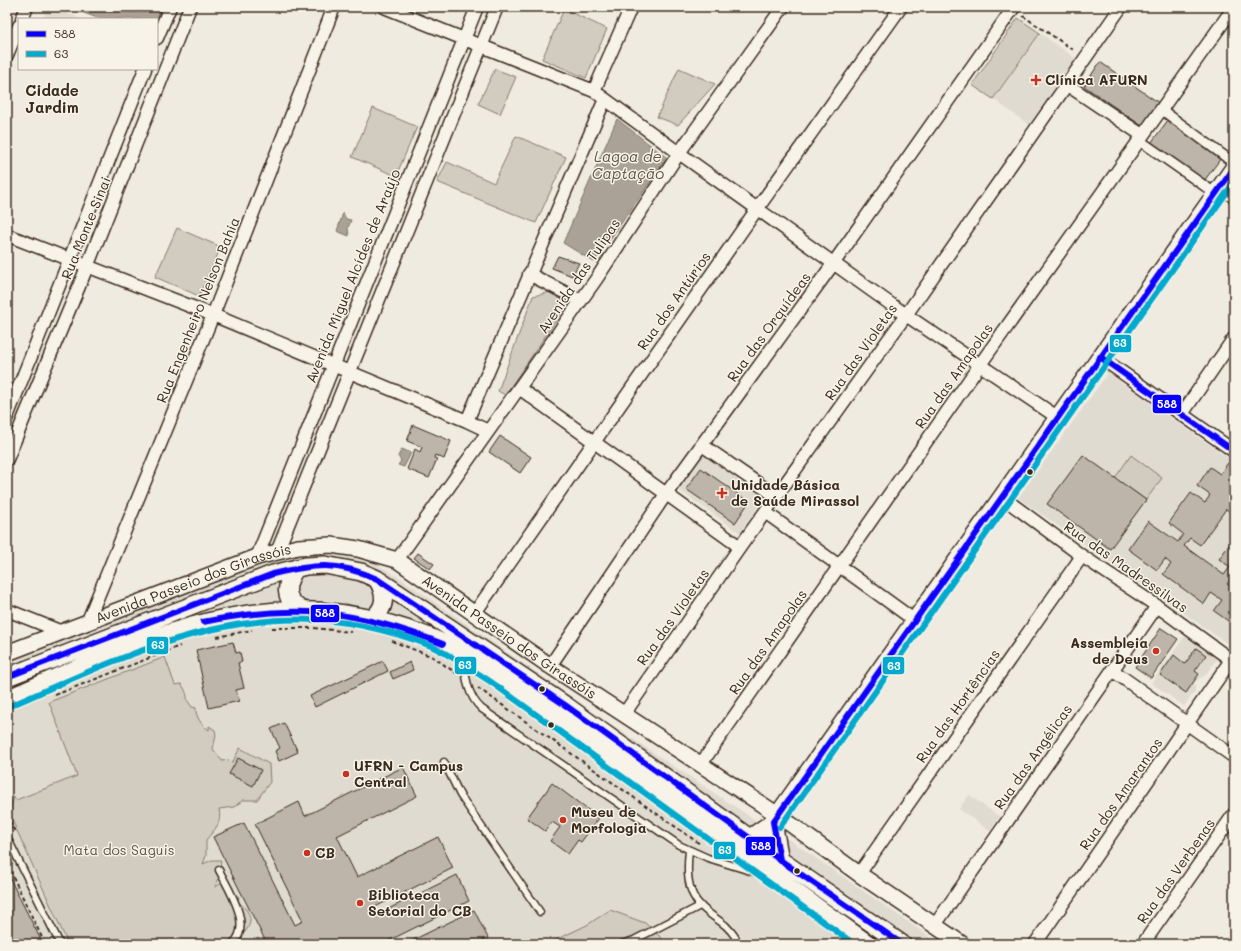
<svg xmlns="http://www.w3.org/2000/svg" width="1241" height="951" viewBox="0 0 1241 951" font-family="Mali,sans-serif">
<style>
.built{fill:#e0dbd0}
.green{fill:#d1cbc0;stroke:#867a6f}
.water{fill:#aaa296;stroke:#7e7266}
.building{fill:#bdb5aa;stroke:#3b2a1e}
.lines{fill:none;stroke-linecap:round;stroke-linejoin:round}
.service-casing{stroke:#3b2a1e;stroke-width:9}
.pedestrian-casing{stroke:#3b2a1e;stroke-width:12}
.minor-casing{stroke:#3b2a1e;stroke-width:15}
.tertiary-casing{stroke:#3b2a1e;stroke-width:18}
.secondary-casing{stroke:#3b2a1e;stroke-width:20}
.path{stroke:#3b2a1e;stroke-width:2;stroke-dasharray:4 3;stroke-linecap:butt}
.service{stroke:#f7f3e8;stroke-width:6}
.pedestrian{stroke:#f7f3e8;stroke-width:9}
.minor{stroke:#f7f3e8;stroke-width:12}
.tertiary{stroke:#f7f3e8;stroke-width:15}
.secondary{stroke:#f7f3e8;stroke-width:17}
.bus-1-casing{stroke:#f7f3e8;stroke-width:9}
.bus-2-casing{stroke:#f7f3e8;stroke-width:9}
.bus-1{stroke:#0800ff;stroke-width:6}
.bus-2{stroke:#00a9ce;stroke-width:6}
.poi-dot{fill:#c8321e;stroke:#f7f3e8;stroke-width:1.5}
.bus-dot{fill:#3b2a1e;stroke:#f7f3e8;stroke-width:1.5}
.labels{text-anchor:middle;stroke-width:3;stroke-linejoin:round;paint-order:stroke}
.poi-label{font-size:14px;font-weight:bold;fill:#3b2a1e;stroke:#f7f3e8;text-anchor:start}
.street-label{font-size:14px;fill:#3b2a1e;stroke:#f7f3e8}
.park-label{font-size:14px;fill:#605246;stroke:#f7f3e8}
.neighbourhood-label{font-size:15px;font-weight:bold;fill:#3b2a1e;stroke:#f7f3e8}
.water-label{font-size:15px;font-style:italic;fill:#625448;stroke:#f7f3e8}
.line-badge{stroke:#f7f3e8;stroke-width:1.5}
.badge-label{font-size:11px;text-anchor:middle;font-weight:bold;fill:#fff}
</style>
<rect width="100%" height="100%" fill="#efebe0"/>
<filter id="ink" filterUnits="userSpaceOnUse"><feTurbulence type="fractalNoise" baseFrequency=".025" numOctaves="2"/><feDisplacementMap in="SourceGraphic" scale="8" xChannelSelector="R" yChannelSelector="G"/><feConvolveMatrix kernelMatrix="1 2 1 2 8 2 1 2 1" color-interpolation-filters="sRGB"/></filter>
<g filter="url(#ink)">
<!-- built -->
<path class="built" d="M48,7H53L81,19H43Z
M1040,33L1079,61L1032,127L993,99Z
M1108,373L1234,462V648L1018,498Z
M704,454L765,497L740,533L679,490Z
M320,550L348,552L372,562L399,577L615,727L755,820L791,841L940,944H7V658L257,562Z
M1185,636L1217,659L1205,676L1197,679L1195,683V691L1184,706L1151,683Z
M969,795L1000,817L990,831L959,809Z"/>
<!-- green -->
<path class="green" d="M564,9L607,29L586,78L542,59Z
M1018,18L1040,33L993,99L972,85Z
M679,68L715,84L678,125L657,117Z
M495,69L516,77L500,114L478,104Z
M373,108L417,127L396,176L352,157Z
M516,136L566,157L536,223L437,182L447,162L494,183Z
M177,228L221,247L199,296L155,277Z
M555,291L570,300L505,395L498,391L533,296Z
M1131,455L1162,478L1146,500L1115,478Z
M165,657L175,685L181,684C184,687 188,695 187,700L192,707L196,708C195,716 202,726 209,730V726L215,730L216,735L213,749L222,761L229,760L232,763L240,748L269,764L270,782L257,800H243L234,807L219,809C222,824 215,829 206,840V856L203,864L212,860H221L219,878L215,887L223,882L233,888L234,895L239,897L238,902C249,910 255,920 245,932H239L241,941L234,944H68L9,813L14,797L16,800L77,776L49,702Z
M610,910L645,923L668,944H547L587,925Z"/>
<!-- water -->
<path class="water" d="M68,7H161L157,19H100Z
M617,119L667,158L594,262L563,243Z
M343,213L346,219L351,220L348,228L349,236L337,231Z
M402,449L411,453L404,467L398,465L401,461L398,456Z"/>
<!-- building -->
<path class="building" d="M1100,62L1159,103L1142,126L1084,86Z
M1168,120L1221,158L1204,181L1151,143Z
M558,256L579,263L572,276L552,268Z
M413,425L451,441L444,459L435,455L434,458L437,459L429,478L407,469L415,449L420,452L422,447L407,441Z
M500,436L531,457L520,473L489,452Z
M1083,455L1146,500L1110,549L1047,504Z
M1228,463L1234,467V515L1226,509L1200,545L1190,538L1184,546L1224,575L1230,567L1219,559L1234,538V575L1227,584L1231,587L1234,583V625L1214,611L1222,600L1211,593L1204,604L1163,574L1171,564L1165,559L1157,570L1128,549L1148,521L1178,542L1183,534L1169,523L1191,493L1205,503L1210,495L1197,486L1210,467L1220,474Z
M701,468L749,502L735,523L686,489Z
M418,553L434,564L430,569L414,558Z
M1161,628L1178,639L1151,678L1135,667Z
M233,642L236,653L240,652L242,662L238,663L244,688L236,690L239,701L209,708L196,650Z
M1196,648L1206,655L1195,671L1199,674L1186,693L1160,675L1174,655L1185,664Z
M383,661L388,671L315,707L310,696Z
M410,662L413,670L393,679L390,672Z
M284,723L298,752L279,761L275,751L280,748L271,729Z
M238,758L261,770L253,786L229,774Z
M403,767L417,796L337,836L357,877L438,837L453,868L373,908L376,915L457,875L469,901L388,941L390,944H267L213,837L244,823L295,925L303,921L255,824L299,802L305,816Z
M552,783L599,818L581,842L578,840L568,854L550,841L560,827L552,822L545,831L527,818Z
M7,873L42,942L38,944H7L8,942Z
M474,910L488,938L475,944H405Z"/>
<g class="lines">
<!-- service casing -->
<g class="service-casing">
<path id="service" d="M465,658C464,675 468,697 482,709L679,845L708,858L760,874
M444,762L460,795L540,912
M7,837L60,944
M689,850C687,869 686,892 701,906C708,914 718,919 726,926C730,930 737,938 738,944
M219,870C228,888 254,927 232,944
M622,944L634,940L700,906"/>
</g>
<!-- pedestrian casing -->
<g class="pedestrian-casing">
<path id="pedestrian" d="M1162,110L1234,163
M1139,140L1216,194"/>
</g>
<!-- minor casing -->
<g class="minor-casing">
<path id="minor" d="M384,7L594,91L679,153L906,315L1057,417
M22,19L27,7
M157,38L170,7
M7,55L19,26
M1066,84L1142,135
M594,91L631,7
M1220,187L1234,197
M7,235L213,315L467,421L488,431
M529,274L581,301
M1100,357L1234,451
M519,388L740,547
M1182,414L1234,338
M7,417L145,69
M467,421L605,99
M702,445L776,496
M7,459L87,267L190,7
M1002,497L1082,556L1157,606L1234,662
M765,512L914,620
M277,552L497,7
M257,557L477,7
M397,560L597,278L679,153L783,7
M7,610L62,632
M474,614L757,209L901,7
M87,623L213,315L334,7
M550,666L666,494L833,264L1014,7
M1112,670L1234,757
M624,714L740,547L906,315L1121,7
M701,764L979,366L1234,7
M859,874L1082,556
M935,925L1157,606
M1035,944L1231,660
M1143,944L1234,814"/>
</g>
<!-- tertiary casing -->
<g class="tertiary-casing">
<g id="tertiary">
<path id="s1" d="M7,653L257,557L298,547L331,545L358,549L397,560L550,666L778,815L859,874L962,944"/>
</g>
</g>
<!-- secondary casing -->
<g class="secondary-casing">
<path id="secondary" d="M296,568C284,585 283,601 304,611
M372,619C387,607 386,594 377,579
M7,677L273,574L306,566L325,565L361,572L377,579L565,705L780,860L902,944
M7,699C130,646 250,583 387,623C407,629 428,635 446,645C463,654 479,665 495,675L868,944
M773,822L780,860
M750,838L773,822L1234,168"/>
</g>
<!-- path -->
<path class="path" d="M1023,16L1075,51
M272,628H314L351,632
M217,637L252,630
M392,641L433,657L456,673
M478,688L700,844
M55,695L180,646
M7,815L15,832
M7,821L11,829
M7,864L45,944
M916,941L920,944"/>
<!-- service -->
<use href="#service" class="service"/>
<!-- pedestrian -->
<use href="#pedestrian" class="pedestrian"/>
<!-- minor -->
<use href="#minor" class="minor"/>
<!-- tertiary -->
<use href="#tertiary" class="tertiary"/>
<!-- secondary -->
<use href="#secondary" class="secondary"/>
<!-- bus-1 casing -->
<g class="bus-1-casing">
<path id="bus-1" d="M1100,357L1234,451
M203,622C293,603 358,610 443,644
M7,677L273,574C314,564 337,561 377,579L565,705L780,860L902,944
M780,860L773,822L1234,168"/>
</g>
<!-- bus-2 casing -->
<g class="bus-2-casing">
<path id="bus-2" d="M10,706C124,656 236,600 364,626C387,631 409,637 431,646C452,656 471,669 491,682L854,944
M780,827L1234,182"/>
</g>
<!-- bus-1 -->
<use href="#bus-1" class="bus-1"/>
<!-- bus-2 -->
<use href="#bus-2" class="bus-2"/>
</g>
</g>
<!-- markers -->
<g class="poi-dot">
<path d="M1034 74h4v4h4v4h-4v4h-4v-4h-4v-4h4z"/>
<path d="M720 487h4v4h4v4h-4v4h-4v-4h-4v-4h4z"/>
<circle cx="1156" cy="651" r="4"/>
<circle cx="346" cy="774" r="4"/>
<circle cx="563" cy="820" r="4"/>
<circle cx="307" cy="853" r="4"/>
<circle cx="360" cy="903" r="4"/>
</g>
<g class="bus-dot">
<circle cx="1030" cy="472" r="3.5"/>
<circle cx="542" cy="689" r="3.5"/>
<circle cx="551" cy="725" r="3.5"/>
<circle cx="797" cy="871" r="3.5"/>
</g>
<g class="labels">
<!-- poi labels -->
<g class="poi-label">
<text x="1045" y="85">Clínica AFURN</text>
<text x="731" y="490">Unidade Básica<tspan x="731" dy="16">de Saúde Mirassol</tspan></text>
<text x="1148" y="648" text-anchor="end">Assembleia<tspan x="1148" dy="16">de Deus</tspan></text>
<text x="354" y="771">UFRN - Campus<tspan x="354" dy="16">Central</tspan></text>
<text x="571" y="817">Museu de<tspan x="571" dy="16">Morfologia</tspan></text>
<text x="315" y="858">CB</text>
<text x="368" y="900">Biblioteca<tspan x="368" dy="16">Setorial do CB</tspan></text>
</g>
<!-- street labels -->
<g class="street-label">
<text transform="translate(86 228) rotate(-68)" y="5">Rua Monte Sinai</text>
<text transform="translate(353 276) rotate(-68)" y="5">Avenida Miguel Alcídes de Araújo</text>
<text transform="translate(579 276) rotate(-56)" y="5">Avenida das Tulipas</text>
<text transform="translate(674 301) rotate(-55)" y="5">Rua dos Antúrios</text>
<text transform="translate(198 310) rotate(-68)" y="5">Rua Engenheiro Nelson Bahia</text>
<text transform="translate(769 327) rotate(-54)" y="5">Rua das Orquídeas</text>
<text transform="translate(861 352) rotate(-55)" y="5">Rua das Violetas</text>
<text transform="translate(954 376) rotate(-55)" y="5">Rua das Amapolas</text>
<text transform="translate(1126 567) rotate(35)" y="5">Rua das Madressilvas</text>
<text dy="5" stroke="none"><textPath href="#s1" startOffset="199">Avenida Passeio dos Girassóis</textPath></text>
<text transform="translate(673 617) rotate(-55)" y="5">Rua das Violetas</text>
<text dy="5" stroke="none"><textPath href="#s1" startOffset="547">Avenida Passeio dos Girassóis</textPath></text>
<text transform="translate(768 642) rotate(-55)" y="5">Rua das Amapolas</text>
<text transform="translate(958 706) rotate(-55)" y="5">Rua das Hortências</text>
<text transform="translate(1033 757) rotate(-55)" y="5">Rua das Angélicas</text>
<text transform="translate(1121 794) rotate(-55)" y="5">Rua dos Amarantos</text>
<text transform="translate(1176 871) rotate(-55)" y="5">Rua das Verbenas</text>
</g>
<!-- park labels -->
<g class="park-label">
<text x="119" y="855">Mata dos Saguis</text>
</g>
<!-- neighbourhood labels -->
<g class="neighbourhood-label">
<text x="52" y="96">Cidade<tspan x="52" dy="17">Jardim</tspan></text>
</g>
<!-- water labels -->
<g class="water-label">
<text x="628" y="162">Lagoa de<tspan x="628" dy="17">Captação</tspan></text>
</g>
</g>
<g class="line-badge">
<rect x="1109" y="334" width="23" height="19" rx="4" fill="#00a9ce"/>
<rect x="1152" y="394" width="30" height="20" rx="4" fill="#0800ff"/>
<rect x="310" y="604" width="30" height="19" rx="4" fill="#0800ff"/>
<rect x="146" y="636" width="23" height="19" rx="4" fill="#00a9ce"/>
<rect x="454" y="656" width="23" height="19" rx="4" fill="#00a9ce"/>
<rect x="882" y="656" width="23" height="19" rx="4" fill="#00a9ce"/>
<rect x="745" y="836" width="31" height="20" rx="4" fill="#0800ff"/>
<rect x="713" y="841" width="23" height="19" rx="4" fill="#00a9ce"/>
</g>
<g class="badge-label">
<text x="1120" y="347">63</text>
<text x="1167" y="408">588</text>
<text x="325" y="617">588</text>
<text x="158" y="649">63</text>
<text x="465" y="669">63</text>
<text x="894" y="670">63</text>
<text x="761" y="850">588</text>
<text x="725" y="854">63</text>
</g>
<!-- margin -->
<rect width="1241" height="951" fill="none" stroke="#f7f3e8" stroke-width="24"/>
<rect x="12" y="12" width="1217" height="927" fill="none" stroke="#3b2a1e" stroke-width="1.5" filter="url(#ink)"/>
<!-- legend -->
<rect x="18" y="18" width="140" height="52" fill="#f7f3e8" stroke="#aca397"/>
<rect x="26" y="31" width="20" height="6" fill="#0800ff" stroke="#aca397"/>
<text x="54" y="38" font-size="12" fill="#3b2a1e">588</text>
<rect x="26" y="51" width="20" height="6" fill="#00a9ce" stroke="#aca397"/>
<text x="54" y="58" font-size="12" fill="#3b2a1e">63</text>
</svg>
